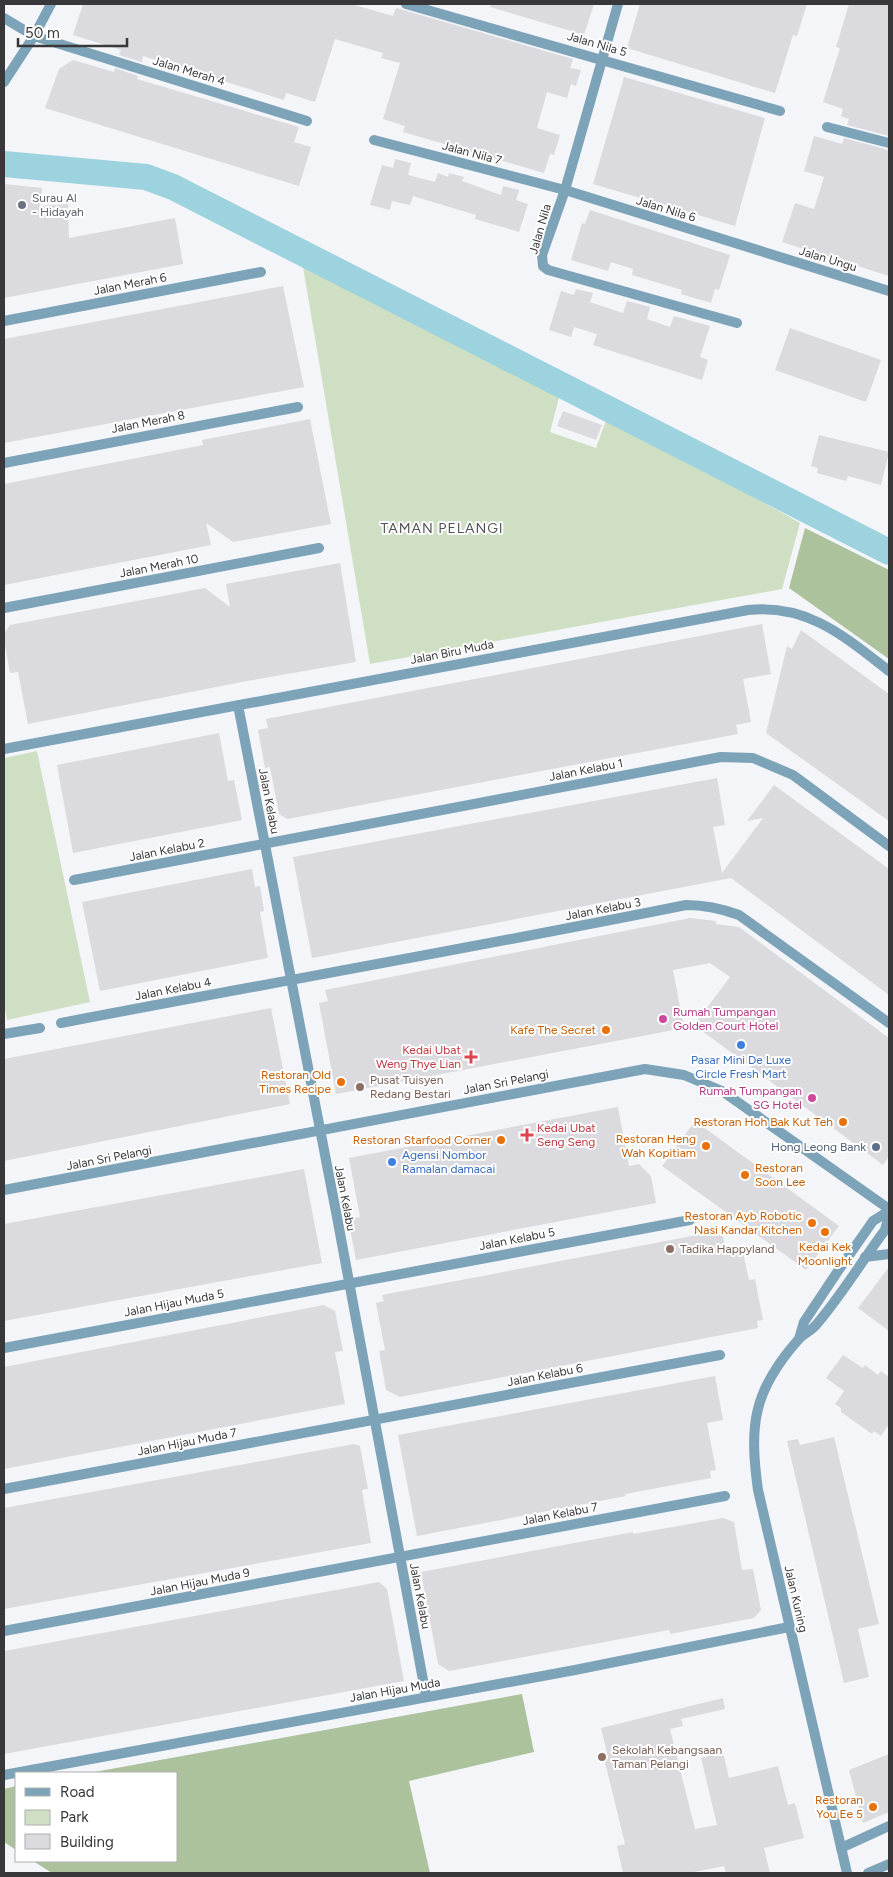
<svg xmlns="http://www.w3.org/2000/svg" width="893" height="1877" viewBox="0 0 893 1877" font-family="Figtree,sans-serif">
<style>
.green{fill:#cedfc3}
.forest{fill:#abc29c}
.lines{fill:none;stroke-linecap:round;stroke-linejoin:round}
.river{stroke:#9dd2df;stroke-width:26}
.building{fill:#dadadf}
.minor{stroke:#7ca3b8;stroke-width:10}
.tertiary{stroke:#7ca3b8;stroke-width:10}
.worship-dot{fill:#6b7280;stroke:#fff;stroke-width:2}
.hotel-dot{fill:#d1479c;stroke:#fff;stroke-width:2}
.food-dot{fill:#e8710a;stroke:#fff;stroke-width:2}
.shop-dot{fill:#3f7fe0;stroke:#fff;stroke-width:2}
.health-dot{fill:#e0444e;stroke:#fff;stroke-width:2}
.education-dot{fill:#8d6e63;stroke:#fff;stroke-width:2}
.service-dot{fill:#5c6f8a;stroke:#fff;stroke-width:2}
.labels{text-anchor:middle;stroke-width:4;stroke-linejoin:round;paint-order:stroke}
.street-label{font-size:12px;fill:#38383a;stroke:#fff}
.worship-label{font-size:12px;fill:#5b616d;stroke:#fff;text-anchor:start}
.hotel-label{font-size:12px;fill:#b23c85;stroke:#fff;text-anchor:start}
.food-label{font-size:12px;fill:#c56008;stroke:#fff;text-anchor:end}
.health-label{font-size:12px;fill:#be3a42;stroke:#fff;text-anchor:end}
.shop-label{font-size:12px;fill:#366cbe;stroke:#fff}
.education-label{font-size:12px;fill:#785e54;stroke:#fff;text-anchor:start}
.service-label{font-size:12px;fill:#4e5e75;stroke:#fff;text-anchor:end}
.neighbourhood-label{font-size:14px;letter-spacing:1px;fill:#525356;stroke:#fff}
</style>
<rect width="100%" height="100%" fill="#f4f5f9"/>
<!-- green -->
<path class="green" d="M302,261L560,394L550,432L596,448L608,415L800,523L782,589L370,664Z
M37,751L90,1002L7,1020L4,1003V758Z"/>
<!-- forest -->
<path class="forest" d="M805,528L889,570V659L789,588Z
M522,1694L534,1752L409,1781L430,1873H52L33,1861H176V1773H89Z
M16,1786V1850L4,1842V1789Z"/>
<g class="lines">
<!-- river -->
<path class="river" d="M4,164L146,177L173,187L889,552"/>
</g>
<!-- building -->
<path class="building" d="M83,4H351L393,16L396,8L573,59L570,68L581,70L576,86L571,84L567,98L547,92L537,128L560,135L554,155L550,154L544,173L403,132L405,126L383,119L400,63L381,58L383,53L335,39L315,102L286,93L284,100L143,56L142,62L119,55L121,50L73,35Z
M491,4H594L584,35L490,7Z
M640,4H807L797,36L793,35L775,93L627,48Z
M849,4H889V136L847,125L849,119L841,116L843,109L823,102L840,48L836,47Z
M73,60L114,72L115,68L138,76L137,79L299,127L294,142L311,147L299,186L45,108L59,69Z
M624,77L765,118L735,226L593,184Z
M814,136L842,144L844,138L889,150V276L782,242L795,203L814,209L824,177L804,171Z
M395,159L411,163L408,175L435,182L438,173L448,177L449,173L464,177L462,181L501,195L503,186L519,190L516,200L528,204L519,232L475,219L476,215L413,196L410,205L392,201L390,210L370,205L382,165L393,168Z
M4,184L42,188L40,206L68,204L69,238L175,218L183,264L4,298Z
M590,210L730,255L719,290L715,289L711,303L681,294L682,290L632,275L633,269L611,262L608,271L571,260L582,223L585,224Z
M283,286L304,387L4,443V339Z
M576,289L593,293L590,302L623,313L627,301L650,307L647,319L670,327L674,316L710,326L700,357L708,360L702,380L593,345L597,334L574,327L571,337L549,330L561,291L574,295Z
M790,328L881,360L866,402L775,370Z
M563,411L602,425L596,440L557,426Z
M310,419L331,524L233,542L206,523L211,545L4,585V484L203,445L202,440Z
M819,435L889,452L881,485L848,476L846,481L817,473L818,468L811,466Z
M340,563L356,662L247,681L28,724L18,672L10,673L4,640V634L10,625L205,588L230,607L226,584Z
M762,624L771,674L743,679L751,722L736,725L738,734L287,819L279,814L270,767L265,768L258,730L268,728L266,719Z
M801,630L889,694V821L766,733L787,646L792,649Z
M219,733L228,781L234,780L242,820L73,853L57,765Z
M717,778L725,825L713,827L722,873L763,818L747,821L774,785L889,869V995L731,878L312,958L293,857Z
M252,869L255,887L260,886L264,911L260,912L268,958L100,991L82,902Z
M690,918L716,921V924L739,927L889,1038V1156L883,1165L694,1025L730,977L710,963L673,970L684,1028L336,1094L319,1003L328,1001L325,990Z
M271,1008L290,1104L4,1161V1059Z
M618,1107L629,1166L639,1164L651,1176L656,1203L356,1260L348,1219L360,1217L349,1158Z
M695,1121L839,1226L806,1270L662,1166Z
M304,1169L322,1263L4,1321V1224Z
M713,1232L723,1237L726,1251L742,1248L749,1280L755,1279L763,1320L757,1321L758,1328L400,1397L386,1390L379,1351L385,1350L376,1303L384,1301L382,1295Z
M889,1267V1331L858,1308Z
M324,1305L335,1311L343,1351L335,1352L345,1404L4,1469V1367Z
M843,1355L863,1368L865,1365L878,1375L881,1371L889,1377V1424L881,1436L874,1431L872,1434L841,1412V1408L835,1404L844,1391L826,1378Z
M715,1376L723,1420L707,1423L716,1470L710,1471L711,1478L625,1494L626,1496L417,1536L398,1435Z
M834,1437L879,1624L858,1629L869,1677L844,1683L787,1441L798,1439L800,1445Z
M354,1444L360,1446L368,1489L362,1490L371,1543L4,1609V1508Z
M723,1518L734,1522L742,1570L753,1569L761,1610L754,1618L670,1634L669,1630L449,1671L438,1664L421,1572L633,1532V1534Z
M379,1582L387,1589L404,1681L4,1754V1651Z
M723,1698L725,1709L681,1719L683,1726L670,1729L695,1829L717,1825L701,1758L723,1752L729,1778L778,1766L788,1805L795,1803L804,1838L764,1848L770,1873H726L724,1866L689,1873H623L617,1846L625,1844L603,1754L607,1753L601,1728Z
M889,1754V1812L863,1823L849,1770Z"/>
<g class="lines">
<!-- minor -->
<path class="minor" d="M406,4L780,111
M618,4L565,190L542,255L543,266L548,270L737,323
M4,18L34,36L307,121
M4,82L34,36L51,4
M827,127L889,143
M374,140L565,190L889,291
M4,321L261,272
M4,463L298,407
M4,608L319,548
M238,705L337,1217L426,1696
M4,749L748,610C808,604 844,636 889,671
M74,880L721,757L753,758L793,775L889,846
M61,1023C269,983 478,947 686,905C705,905 720,908 739,915L889,1023
M4,1034L40,1028
M4,1190L645,1069L684,1075L722,1091L889,1209
M865,1257L889,1254
M4,1348L690,1220
M4,1489L720,1355
M4,1631L725,1496
M4,1775L575,1670L789,1627
M841,1848L889,1826
M868,1873L889,1864"/>
<!-- tertiary -->
<path class="tertiary" d="M799,1339L804,1322L838,1271L873,1221L889,1211
M847,1873L758,1490C749,1425 753,1391 798,1340C803,1334 811,1331 816,1325C841,1296 862,1261 885,1230L889,1215"/>
</g>
<!-- markers -->
<circle class="worship-dot" cx="22" cy="205" r="5"/>
<g class="hotel-dot">
<circle cx="663" cy="1019" r="5"/>
<circle cx="812" cy="1098" r="5"/>
</g>
<g class="food-dot">
<circle cx="606" cy="1030" r="5"/>
<circle cx="341" cy="1082" r="5"/>
<circle cx="843" cy="1122" r="5"/>
<circle cx="501" cy="1140" r="5"/>
<circle cx="706" cy="1146" r="5"/>
<circle cx="745" cy="1175" r="5"/>
<circle cx="812" cy="1223" r="5"/>
<circle cx="825" cy="1232" r="5"/>
<circle cx="873" cy="1807" r="5"/>
</g>
<g class="shop-dot">
<circle cx="741" cy="1045" r="5"/>
<circle cx="392" cy="1162" r="5"/>
</g>
<g class="health-dot">
<path d="M468.5 1049.5h5v5h5v5h-5v5h-5v-5h-5v-5h5z"/>
<path d="M524.5 1127.5h5v5h5v5h-5v5h-5v-5h-5v-5h5z"/>
</g>
<g class="education-dot">
<circle cx="360" cy="1087" r="5"/>
<circle cx="670" cy="1249" r="5"/>
<circle cx="602" cy="1757" r="5"/>
</g>
<circle class="service-dot" cx="876" cy="1147" r="5"/>
<g class="labels">
<!-- street labels -->
<g class="street-label">
<text transform="translate(597 44) rotate(16)" y="4">Jalan Nila 5</text>
<text transform="translate(189 71) rotate(17)" y="4">Jalan Merah 4</text>
<text transform="translate(472 153) rotate(15)" y="4">Jalan Nila 7</text>
<text transform="translate(666 209) rotate(17)" y="4">Jalan Nila 6</text>
<text transform="translate(540 229) rotate(-74)" y="4">Jalan Nila</text>
<text transform="translate(828 259) rotate(17)" y="4">Jalan Ungu</text>
<text transform="translate(130 284) rotate(-11)" y="4">Jalan Merah 6</text>
<text transform="translate(148 422) rotate(-11)" y="4">Jalan Merah 8</text>
<text transform="translate(159 566) rotate(-11)" y="4">Jalan Merah 10</text>
<text transform="translate(452 652) rotate(-11)" y="4">Jalan Biru Muda</text>
<text transform="translate(586 770) rotate(-11)" y="4">Jalan Kelabu 1</text>
<text transform="translate(269 801) rotate(79)" y="4">Jalan Kelabu</text>
<text transform="translate(167 850) rotate(-11)" y="4">Jalan Kelabu 2</text>
<text transform="translate(603 909) rotate(-11)" y="4">Jalan Kelabu 3</text>
<text transform="translate(173 989) rotate(-11)" y="4">Jalan Kelabu 4</text>
<text transform="translate(506 1082) rotate(-11)" y="4">Jalan Sri Pelangi</text>
<text transform="translate(109 1158) rotate(-11)" y="4">Jalan Sri Pelangi</text>
<text transform="translate(345 1198) rotate(79)" y="4">Jalan Kelabu</text>
<text transform="translate(517 1239) rotate(-11)" y="4">Jalan Kelabu 5</text>
<text transform="translate(174 1303) rotate(-11)" y="4">Jalan Hijau Muda 5</text>
<text transform="translate(545 1375) rotate(-11)" y="4">Jalan Kelabu 6</text>
<text transform="translate(187 1442) rotate(-11)" y="4">Jalan Hijau Muda 7</text>
<text transform="translate(560 1514) rotate(-11)" y="4">Jalan Kelabu 7</text>
<text transform="translate(200 1582) rotate(-11)" y="4">Jalan Hijau Muda 9</text>
<text transform="translate(420 1596) rotate(79)" y="4">Jalan Kelabu</text>
<text transform="translate(796 1599) rotate(77)" y="4">Jalan Kuning</text>
<text transform="translate(395 1690) rotate(-10)" y="4">Jalan Hijau Muda</text>
</g>
<!-- worship labels -->
<g class="worship-label">
<text x="32" y="202">Surau Al<tspan x="32" dy="14">- Hidayah</tspan></text>
</g>
<!-- hotel labels -->
<g class="hotel-label">
<text x="673" y="1016">Rumah Tumpangan<tspan x="673" dy="14">Golden Court Hotel</tspan></text>
<text x="802" y="1095" text-anchor="end">Rumah Tumpangan<tspan x="802" dy="14">SG Hotel</tspan></text>
</g>
<!-- food labels -->
<g class="food-label">
<text x="596" y="1034">Kafe The Secret</text>
<text x="331" y="1079">Restoran Old<tspan x="331" dy="14">Times Recipe</tspan></text>
<text x="833" y="1126">Restoran Hoh Bak Kut Teh</text>
<text x="696" y="1143">Restoran Heng<tspan x="696" dy="14">Wah Kopitiam</tspan></text>
<text x="491" y="1144">Restoran Starfood Corner</text>
<text x="755" y="1172" text-anchor="start">Restoran<tspan x="755" dy="14">Soon Lee</tspan></text>
<text x="802" y="1220">Restoran Ayb Robotic<tspan x="802" dy="14">Nasi Kandar Kitchen</tspan></text>
<text x="825" y="1251" text-anchor="middle">Kedai Kek<tspan x="825" dy="14">Moonlight</tspan></text>
<text x="863" y="1804">Restoran<tspan x="863" dy="14">You Ee 5</tspan></text>
</g>
<!-- health labels -->
<g class="health-label">
<text x="461" y="1054">Kedai Ubat<tspan x="461" dy="14">Weng Thye Lian</tspan></text>
<text x="537" y="1132" text-anchor="start">Kedai Ubat<tspan x="537" dy="14">Seng Seng</tspan></text>
</g>
<!-- shop labels -->
<g class="shop-label">
<text x="741" y="1064">Pasar Mini De Luxe<tspan x="741" dy="14">Circle Fresh Mart</tspan></text>
<text x="402" y="1159" text-anchor="start">Agensi Nombor<tspan x="402" dy="14">Ramalan damacai</tspan></text>
</g>
<!-- education labels -->
<g class="education-label">
<text x="370" y="1084">Pusat Tuisyen<tspan x="370" dy="14">Redang Bestari</tspan></text>
<text x="680" y="1253">Tadika Happyland</text>
<text x="612" y="1754">Sekolah Kebangsaan<tspan x="612" dy="14">Taman Pelangi</tspan></text>
</g>
<!-- service labels -->
<g class="service-label">
<text x="866" y="1151">Hong Leong Bank</text>
</g>
<!-- neighbourhood labels -->
<g class="neighbourhood-label">
<text x="442" y="533">TAMAN PELANGI</text>
</g>
</g>
<!-- border -->
<rect width="893" height="1877" fill="none" stroke="#38383a" stroke-width="10"/>
<!-- legend -->
<rect x="15" y="1772" width="162" height="90" fill="#ffffff" stroke="#afafb0"/>
<rect x="25" y="1788" width="25" height="8" fill="#7ca3b8" stroke="#afafb0"/>
<text x="60" y="1797" font-size="15" fill="#38383a">Road</text>
<rect x="25" y="1810" width="25" height="15" fill="#cedfc3" stroke="#afafb0"/>
<text x="60" y="1822" font-size="15" fill="#38383a">Park</text>
<rect x="25" y="1834" width="25" height="15" fill="#dadadf" stroke="#afafb0"/>
<text x="60" y="1847" font-size="15" fill="#38383a">Building</text>
<!-- scale -->
<path d="M18 38v8h109v-8" fill="none" stroke="#38383a" stroke-width="2.5"/>
<text x="25" y="38" font-size="15" fill="#38383a" stroke="#ffffff" stroke-width="4" paint-order="stroke">50 m</text>
</svg>
